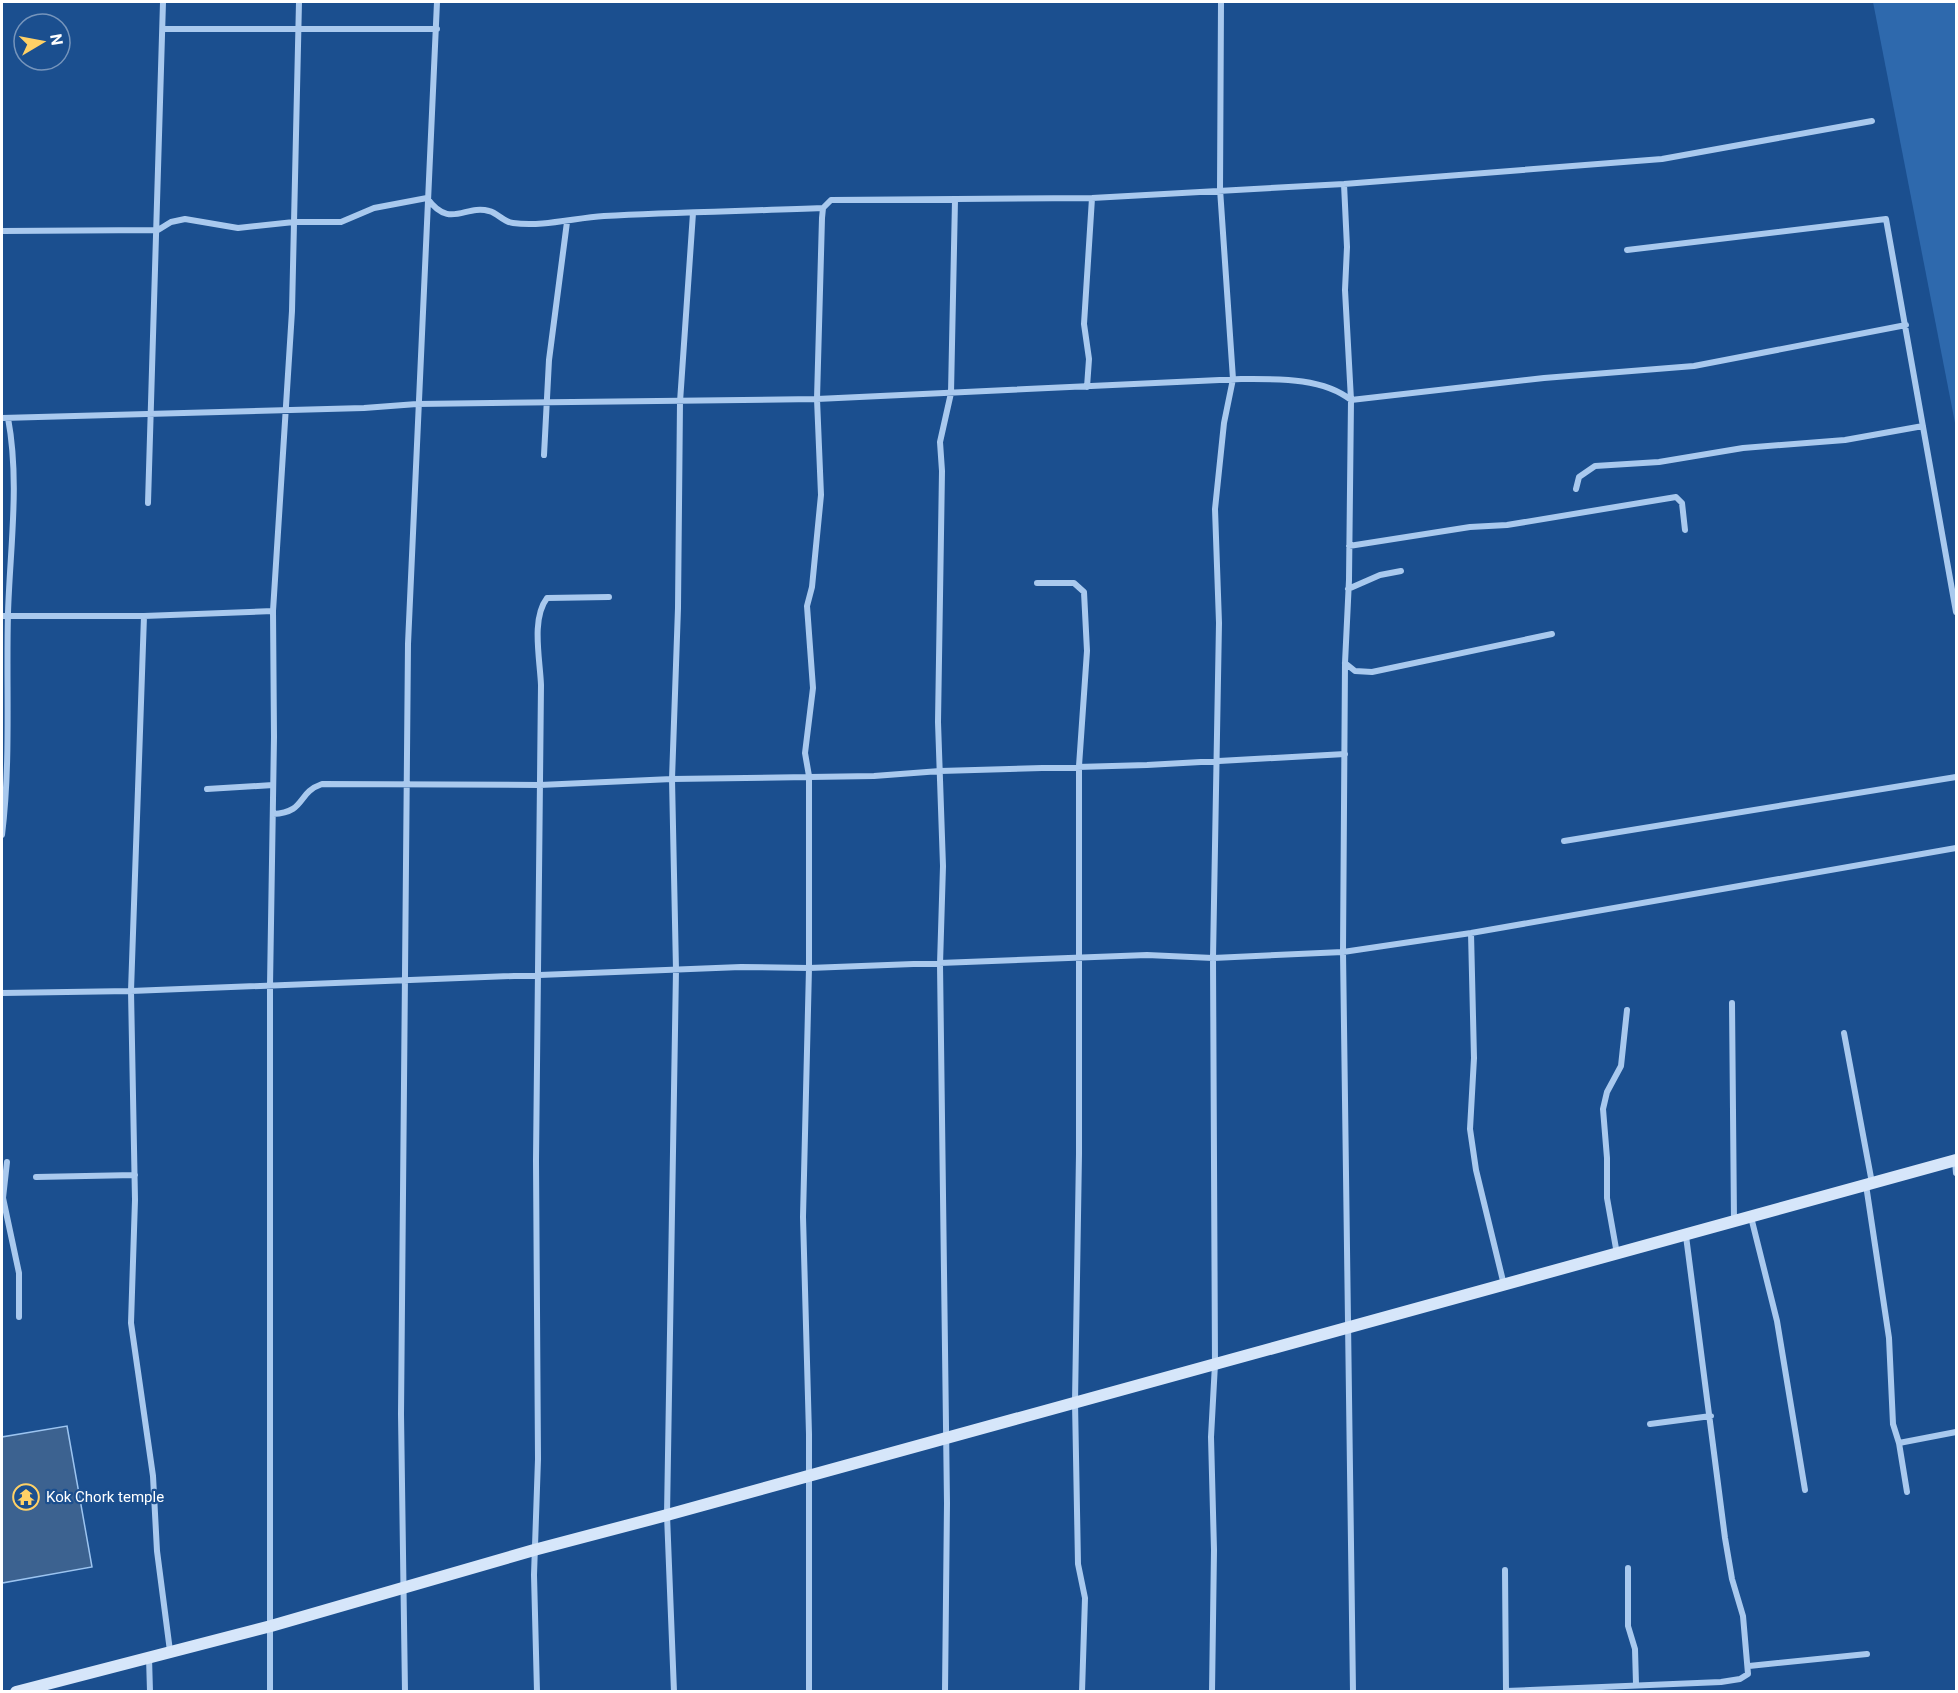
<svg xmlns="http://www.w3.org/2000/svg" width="1958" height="1693" viewBox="0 0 1958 1693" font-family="Roboto,sans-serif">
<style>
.green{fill:#2e69ad}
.water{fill:#3c6290;stroke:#9cc4f0;stroke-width:1.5}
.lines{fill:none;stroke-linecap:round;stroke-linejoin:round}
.street{stroke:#a9c9ee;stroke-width:6}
.secondary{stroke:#d6e6fa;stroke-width:12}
.labels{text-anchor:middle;stroke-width:4.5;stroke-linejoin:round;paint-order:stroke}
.poi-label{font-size:15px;fill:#fff;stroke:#1b4f8f;text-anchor:start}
</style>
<rect width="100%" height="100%" fill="#1b4f8f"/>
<!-- green -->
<path class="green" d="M1873,2H1956V428Z"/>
<!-- water -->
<path class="water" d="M67,1426L92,1567L2,1583V1437Z"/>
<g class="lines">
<!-- street -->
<path class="street" d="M163,29H437
M1344,184L1347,247L1345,290L1351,400L1349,580L1345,663L1343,952L1353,1692
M2,231L158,230L171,222L185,219L238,228L294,222H341L374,208L427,198C450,230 465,204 489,211C498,213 503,222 513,223C543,227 574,218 604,216C677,212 750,211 823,208
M1627,250L1886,219L1956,612
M1087,387L1089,359L1084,324L1092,198
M2,418L364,408L417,404L817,399L1241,379C1276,379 1322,377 1351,400L1544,378L1694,366L1906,325
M544,455L549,360L567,222
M1576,489L1579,477L1595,466L1659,462L1743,448L1845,440L1923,426
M148,503L163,2
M1349,546L1470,527L1507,525L1676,497L1682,503L1685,530
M1037,583H1074L1084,592L1087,651L1079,766V1154L1075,1402L1078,1564L1085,1598L1082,1692
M1348,589L1380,575L1401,571
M2,616H144L273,611
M144,616L131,991L135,1200L131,1323L153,1476L157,1551L170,1651
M1345,663L1355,671L1372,672L1552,634
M207,789L273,785
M273,814C307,812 296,793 322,784L540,785L672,779L874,776L940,771L1147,765L1345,754
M2,835C11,761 6,687 8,613C10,548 20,482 8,418
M1564,841L1956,777
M1471,933L1474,1058L1470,1129L1476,1170L1504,1285
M2,993L131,991L741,967L809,968L1147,955L1213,958L1343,952L1471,933L1956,848
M1732,1003L1734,1220
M1844,1033L1872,1183
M1955,1161L1956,1173
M7,1162L3,1198L19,1273V1317
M36,1177L135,1175
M1866,1185L1889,1338L1893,1424L1899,1443L1907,1492
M1751,1217L1777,1321L1805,1490
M1617,1254L1607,1198V1158L1603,1109L1607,1092L1621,1066L1627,1010
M1650,1424L1711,1416
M1899,1443L1956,1432
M1628,1568V1626L1635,1649L1636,1684
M1505,1570L1506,1692
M149,1657L150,1692
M1749,1666L1867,1654
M1506,1691L1721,1682L1740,1679L1748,1674L1743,1616L1732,1579L1725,1538L1686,1236
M270,1692V986L274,737L273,611L292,311L299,2
M405,1692L401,1414L408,644L437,2
M537,1692L534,1575L538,1459L536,1161L541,685C540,659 531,619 547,598L609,597
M674,1692L667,1515L676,970L672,779L678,608L680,402L693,213
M809,1692V1434L803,1217L809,968V776L805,753L813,688L807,606L812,587L821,495L817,399L822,218L823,208L831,200L1092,198L1344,184L1662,159L1872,121
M945,1692L947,1503L940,964L943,866L938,722L942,471L940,442L951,393L955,200
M1212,1692L1214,1550L1211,1437L1215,1364L1213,958L1219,623L1215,509L1224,423L1233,379L1220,189L1221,2"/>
<!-- secondary -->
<path class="secondary" d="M16,1692L271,1626L534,1550L667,1515L1956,1160"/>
</g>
<!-- icons -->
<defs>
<g id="temple-ring" transform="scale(1.35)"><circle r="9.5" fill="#1b4f8f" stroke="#ffd166" stroke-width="1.5"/><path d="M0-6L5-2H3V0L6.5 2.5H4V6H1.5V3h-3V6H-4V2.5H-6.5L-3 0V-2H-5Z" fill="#ffd166"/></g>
</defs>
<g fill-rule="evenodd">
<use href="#temple-ring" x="26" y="1497"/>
</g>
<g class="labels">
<!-- poi labels -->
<g class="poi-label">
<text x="46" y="1502">Kok Chork temple</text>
</g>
</g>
<!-- border -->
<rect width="1958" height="1693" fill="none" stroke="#ffffff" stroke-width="6"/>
<!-- north arrow -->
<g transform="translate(42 42) rotate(80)"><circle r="28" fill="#1b4f8f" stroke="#7695bc" stroke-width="1.5"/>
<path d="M0-4.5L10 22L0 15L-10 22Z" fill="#ffd166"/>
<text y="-9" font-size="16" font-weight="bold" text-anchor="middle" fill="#ffffff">N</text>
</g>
</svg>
